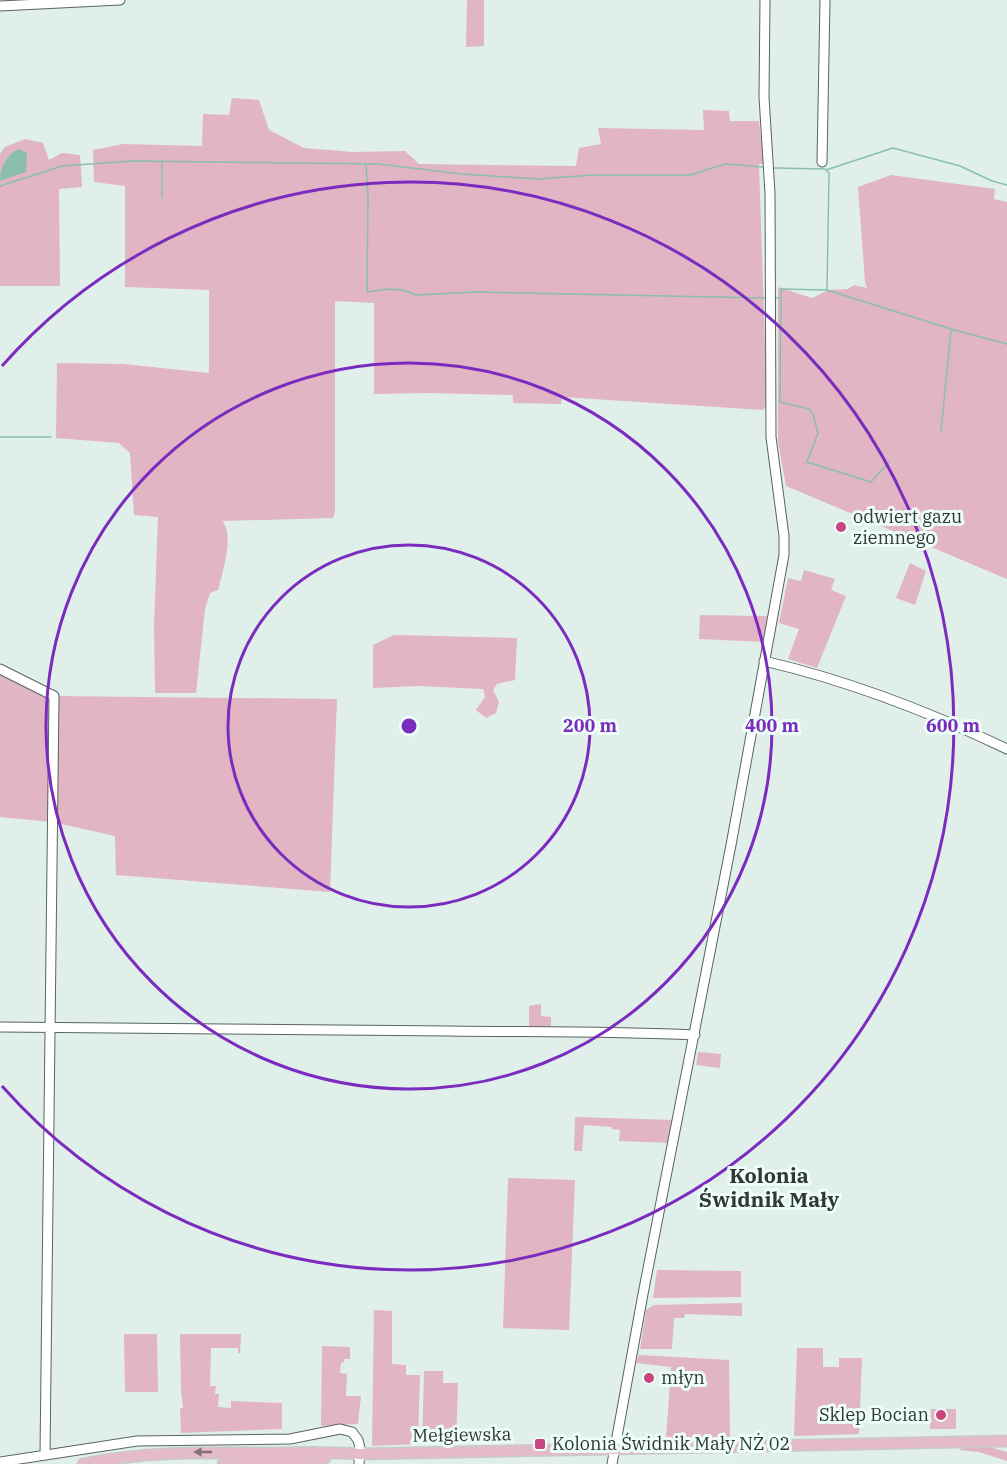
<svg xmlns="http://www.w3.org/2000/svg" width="1007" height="1464" viewBox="0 0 1007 1464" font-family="'IBM Plex Serif',serif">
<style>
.green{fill:#e1b5c3}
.water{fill:#8abfae}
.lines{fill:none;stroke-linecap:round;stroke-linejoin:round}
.stream{stroke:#8abfae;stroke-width:1.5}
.minor-casing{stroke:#576560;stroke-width:11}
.major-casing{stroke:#c9cbca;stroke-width:13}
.minor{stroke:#fff;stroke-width:9}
.major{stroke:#e5bac9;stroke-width:10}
.oneway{fill:#827278}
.ring{fill:none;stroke:#7b2cbf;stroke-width:3}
.poi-dot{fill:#cc447f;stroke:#edfdf7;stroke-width:2}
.labels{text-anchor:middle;stroke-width:6;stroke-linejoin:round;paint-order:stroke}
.poi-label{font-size:18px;fill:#313735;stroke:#edfdf7;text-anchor:start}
.street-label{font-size:18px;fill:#313735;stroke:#edfdf7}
.quarter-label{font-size:21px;font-weight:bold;fill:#313735;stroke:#edfdf7}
.centre{fill:#7b2cbf;stroke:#edfdf7;stroke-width:3}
.ring-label{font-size:18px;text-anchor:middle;font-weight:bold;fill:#7b2cbf;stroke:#edfdf7;stroke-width:6;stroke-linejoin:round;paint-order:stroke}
</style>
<rect width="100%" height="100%" fill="#e0efea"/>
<!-- green -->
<path class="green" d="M467,0H484V46L466,47Z
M232,98L259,100L269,130L304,148L353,152L405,151L419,164L576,166L579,148L601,144L598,128L704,130L703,110L729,111L730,121H759L764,164H759L767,404L763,410L562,397L561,404L513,403V395L427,393L374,394V303L335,301V511L333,518L222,521C235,534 222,574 218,590L210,593L205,609L196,693H155L154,626L158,517L134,515L130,453L119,443L56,438L57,363L123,364L209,373V290L125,287V186L94,182L93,150L123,144L202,146L203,114L229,115Z
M25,139L43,143L49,160L62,153L80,155L82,187L59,189L60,286H0V154L5,147Z
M891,175L995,189L994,199L1007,202V579L786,486L778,442V287L812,298L829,290L848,289L854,285L867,288L865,282L858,187Z
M910,563L926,571L915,605L896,598Z
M804,570L835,579L831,590L846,596L817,668L788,659L799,629L779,623L788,578L801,581Z
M700,615L769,616L764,642L699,639Z
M394,635L517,638L515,680L497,684L493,690L499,702L496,713L486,718L476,710L485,697L483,689L419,686L373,688V645Z
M0,668L55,696L337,699L330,892L116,875L115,836L52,822L0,817Z
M541,1004V1016L551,1017V1027H529V1006Z
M698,1052L721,1054L720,1068L696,1065Z
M575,1117L674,1120L670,1143L619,1141L620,1130L612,1129V1127L584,1125L582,1151H574Z
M508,1178L575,1180L569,1330L503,1328Z
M657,1270L741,1271V1297L653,1298Z
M742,1303V1316L685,1314L684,1318H674L672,1349H640L646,1310L654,1305Z
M374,1310L392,1311V1364L406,1365V1375H420L418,1444L372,1446Z
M124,1334H157L158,1392H125Z
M180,1334H241L240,1353H238V1348H211L210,1386H216L215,1394H219L218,1407L231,1408V1401L282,1403V1429L181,1433L180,1408H183L181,1391Z
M322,1346L350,1347V1359H344V1362L341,1363L340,1373L347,1374L346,1396H361L358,1424L321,1426Z
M797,1348H823V1367H839V1358H862L859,1434L794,1436Z
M639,1355L729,1360L730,1438L666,1439L671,1367L636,1363Z
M424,1371H443V1383H458L456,1443L422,1444Z
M931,1409H956V1429H930Z
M963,1445L987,1446L1007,1452V1461L979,1452L960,1450Z"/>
<!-- water -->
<path class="water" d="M19,149L27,153L26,172L0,181C0,168 6,154 19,149Z"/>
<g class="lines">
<!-- stream -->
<path class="stream" d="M366,164L368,197L367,292L388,289L402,290L416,295L476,292L765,298
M774,168L825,169
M0,186L62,166L132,161L378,164L462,174L538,179L593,175H690L725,164L763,167
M162,198V161
M827,290L829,173L826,170L893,148L960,166L992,181L1007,185
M773,298H781
M941,431L951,330
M0,437H51
M889,462L871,482L807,462L818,433L813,414L809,409L780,402L781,289L827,290L951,329L1007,344"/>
<!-- minor casing -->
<g class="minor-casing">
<path id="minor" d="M0,6L120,0
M822,162L825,0
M764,661C846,680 932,713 1007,749
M0,669L54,696L45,1455
M0,1027C150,1029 300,1029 450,1031C531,1032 613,1031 695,1035
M0,1462L137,1441L290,1439L340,1429L352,1432L358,1440L360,1448L359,1464
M612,1464L643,1294L731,845L784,555V536L771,437L770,193L764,97L765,0"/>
</g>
<!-- major casing -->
<g class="major-casing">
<path id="major" d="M83,1464C141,1452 199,1452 258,1453C292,1453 326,1451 360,1454L1007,1441
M223,1464L325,1458"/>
</g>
<!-- minor -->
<use href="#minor" class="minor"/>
<!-- major -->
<use href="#major" class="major"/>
</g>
<!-- one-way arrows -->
<defs><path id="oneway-solid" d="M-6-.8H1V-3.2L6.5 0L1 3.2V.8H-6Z" transform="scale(1.5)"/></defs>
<use class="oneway" href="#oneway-solid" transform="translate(203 1452) rotate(-180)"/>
<!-- distance rings -->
<g class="ring">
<circle cx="409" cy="726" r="181"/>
<circle cx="409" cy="726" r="363"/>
<path d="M2 366A544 544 0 1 1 2 1086"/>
</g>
<!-- markers -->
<g class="poi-dot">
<circle cx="841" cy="527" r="6"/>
<circle cx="649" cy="1378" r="6"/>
<circle cx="941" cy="1415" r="6"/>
<rect x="534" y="1438" width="12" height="12" rx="3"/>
</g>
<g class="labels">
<!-- poi labels -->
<g class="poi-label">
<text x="853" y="523">odwiert gazu<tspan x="853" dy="21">ziemnego</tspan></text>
<text x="661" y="1384">młyn</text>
<text x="929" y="1421" text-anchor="end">Sklep Bocian</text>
<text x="552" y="1450">Kolonia Świdnik Mały NŻ 02</text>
</g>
<!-- street labels -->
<g class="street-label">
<text transform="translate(462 1435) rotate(-1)" y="6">Mełgiewska</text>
</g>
<!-- quarter labels -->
<g class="quarter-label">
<text x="769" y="1183">Kolonia<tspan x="769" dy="24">Świdnik Mały</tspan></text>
</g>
</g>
<circle cx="409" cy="726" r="9" class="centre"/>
<g class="ring-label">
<text x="590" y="732">200 m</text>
<text x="772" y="732">400 m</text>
<text x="953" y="732">600 m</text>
</g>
</svg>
